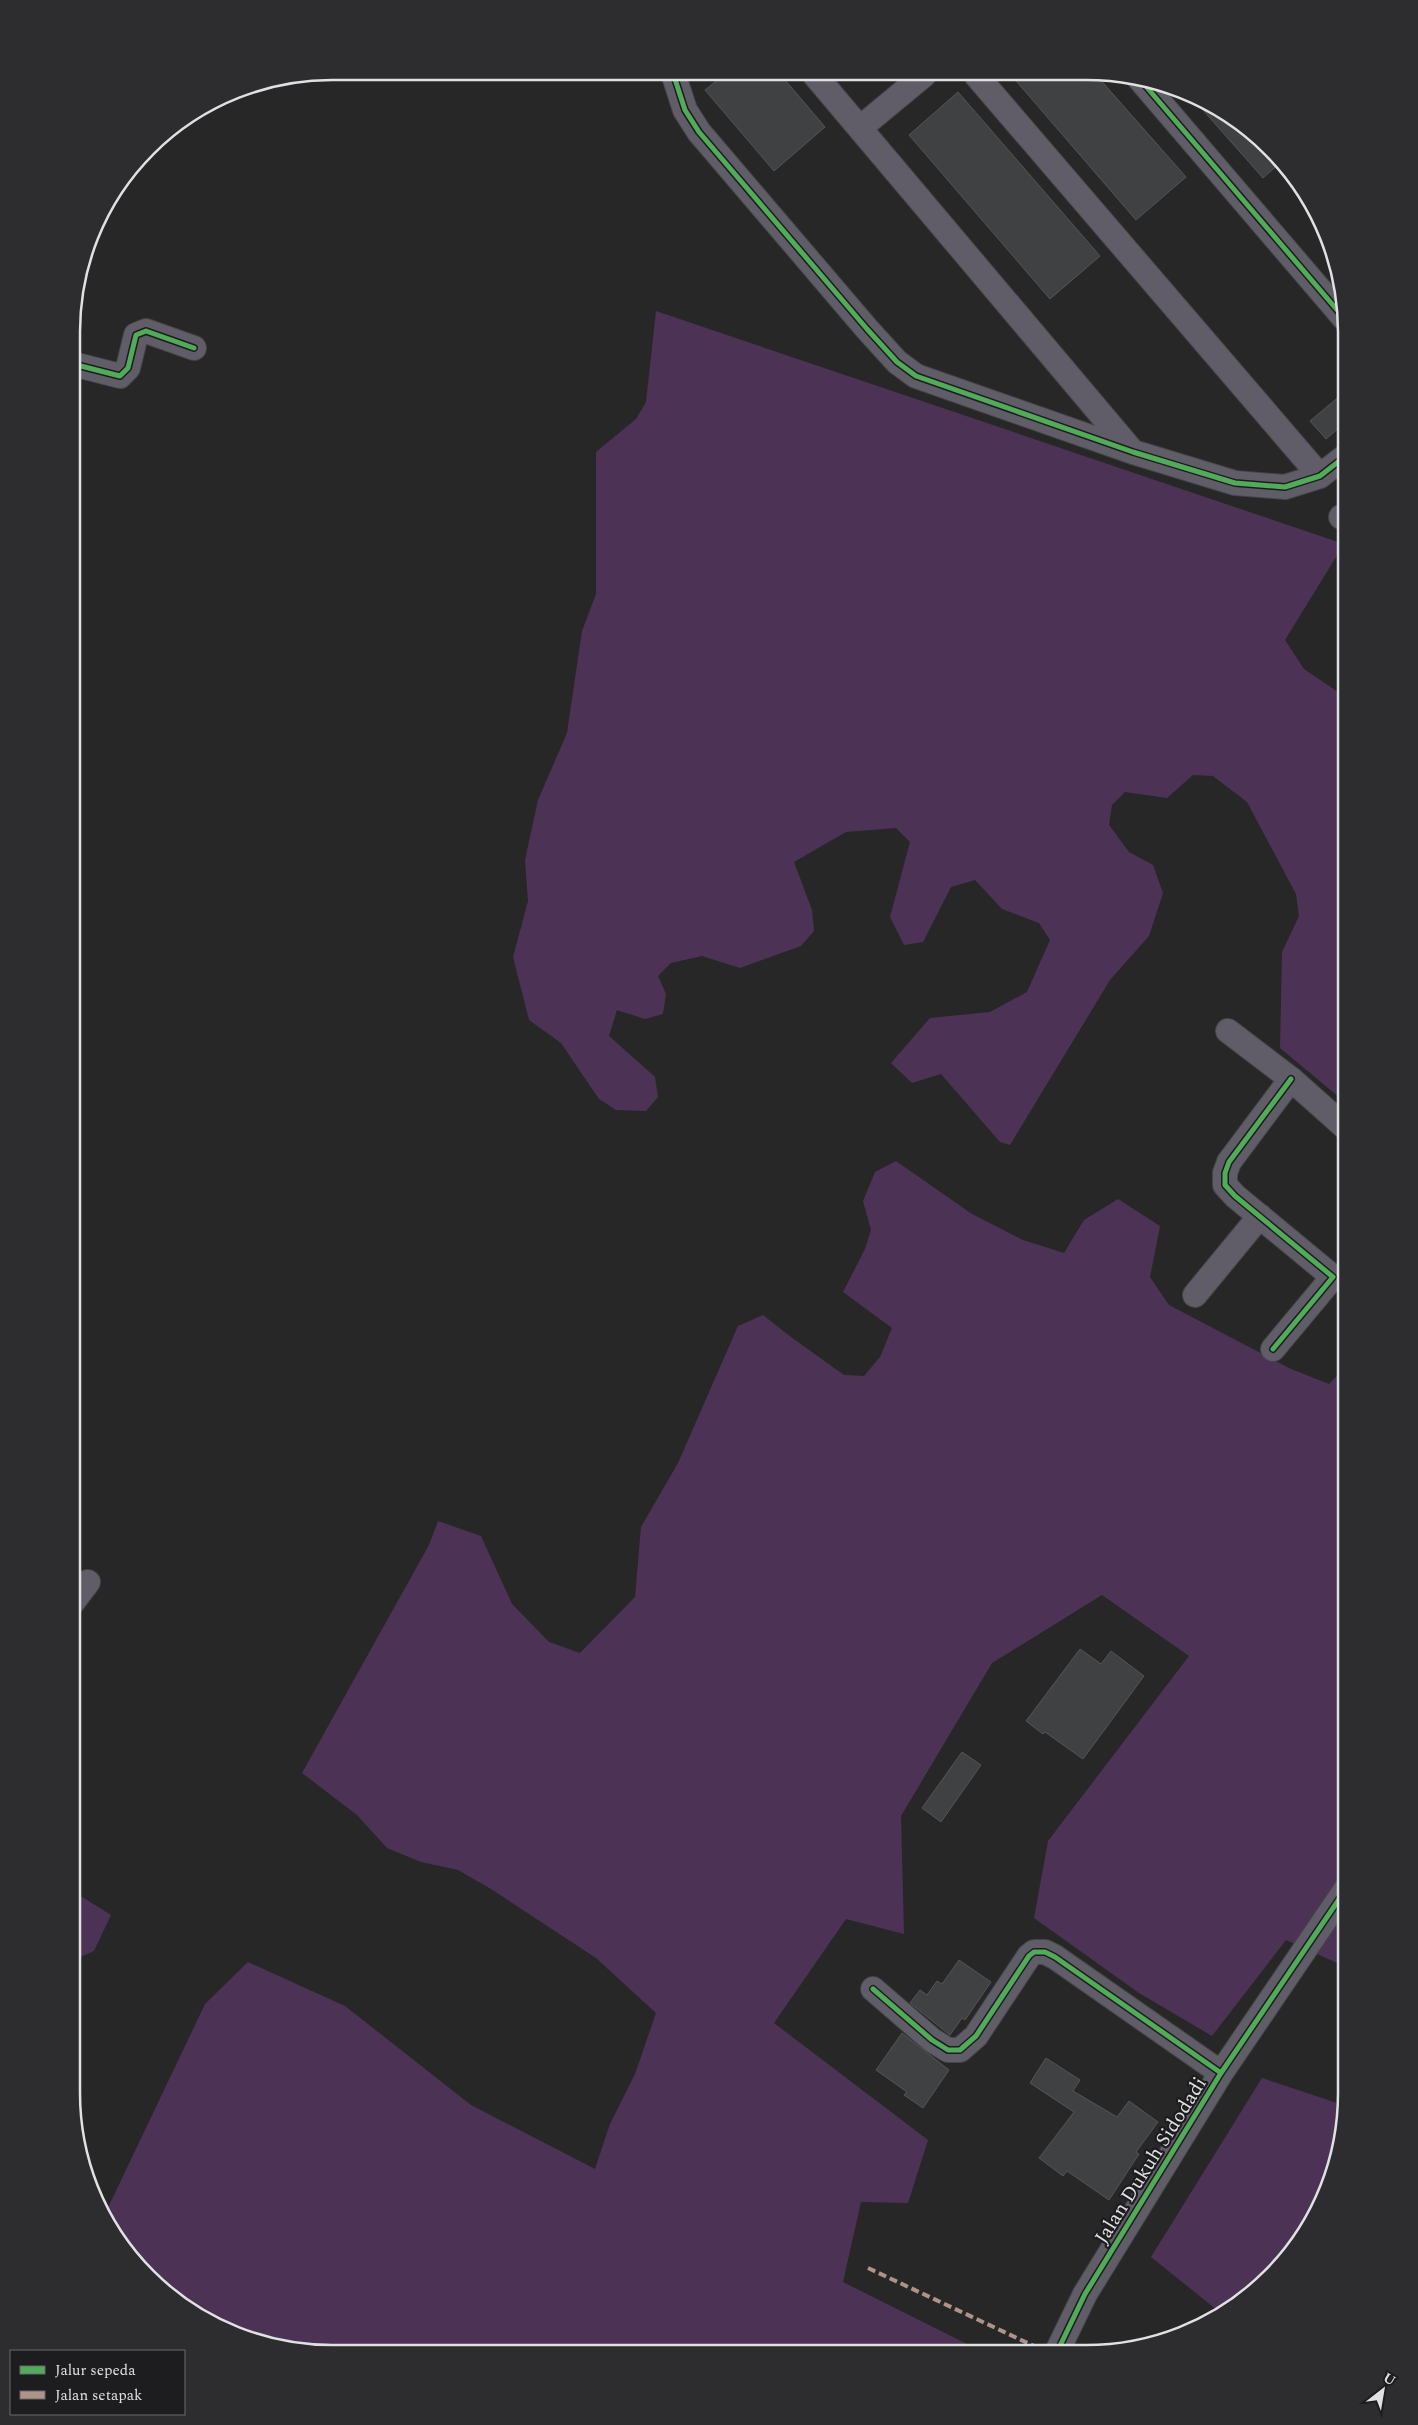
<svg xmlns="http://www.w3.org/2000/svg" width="1418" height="2425" viewBox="0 0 1418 2425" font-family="Spectral,serif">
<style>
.green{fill:#4c3355}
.building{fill:#404142;stroke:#555556}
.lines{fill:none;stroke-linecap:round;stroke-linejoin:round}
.street-casing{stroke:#454546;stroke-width:26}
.street{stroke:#605d69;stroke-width:24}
.quiet{stroke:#af9288;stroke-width:4;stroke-dasharray:8 4;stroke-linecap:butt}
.cycleway-casing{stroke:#1d1d20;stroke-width:8}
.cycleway{stroke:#51ab58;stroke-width:5}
.labels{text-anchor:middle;stroke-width:4.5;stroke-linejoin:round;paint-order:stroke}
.street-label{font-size:20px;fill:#e0e1e3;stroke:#1d1d20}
.rim{fill:none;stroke:#e0e1e3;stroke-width:2.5}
</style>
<rect width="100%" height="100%" fill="#272728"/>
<!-- green -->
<path class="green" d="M656,311L1344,544L1285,640L1304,669L1347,698L1346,1103L1280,1048L1282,952L1299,916L1296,894L1247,802L1213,776L1193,775L1167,798L1125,792L1112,805L1109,825L1129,852L1153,865L1163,893L1149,936L1110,980L1010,1145L1000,1142L941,1074L912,1083L891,1063L930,1018L990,1012L1027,992L1050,940L1039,923L1002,909L975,880L951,887L923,942L904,945L890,917L910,842L896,828L846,832L794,862L812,910L814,931L801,946L740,968L702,956L671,963L658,976L666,994L663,1014L645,1019L617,1010L609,1036L655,1077L658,1097L646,1111L616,1110L599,1099L561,1043L529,1020L513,957L528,901L525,860L538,800L567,733L582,631L596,594V452L636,419L646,402Z
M896,1161L972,1214L1023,1240L1064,1253L1084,1220L1118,1199L1160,1226L1150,1277L1169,1305L1291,1369L1329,1384L1346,1367V1967L1286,1940L1212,2036L1139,1993L1034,1918L1048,1841L1189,1656L1102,1595L992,1663L901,1816L904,1934L846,1919L774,2023L928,2140L908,2203L861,2202L843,2282L985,2353L297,2351L217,2327L160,2289L115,2238L104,2216L205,2004L248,1962L345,2006L471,2105L595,2169L610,2124L635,2074L656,2013L596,1958L491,1889L458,1870L421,1862L387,1848L357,1815L302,1773L429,1545L438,1521L481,1536L512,1604L549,1642L580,1653L635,1597L641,1527L678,1463L738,1326L763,1315L791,1337L844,1375L864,1376L880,1357L892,1328L843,1292L865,1249L871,1230L863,1201L875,1172Z
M71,1890L111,1915L94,1951L71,1961Z
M1262,2078L1346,2106V2111L1327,2193L1293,2252L1231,2310L1222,2314L1151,2257Z"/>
<!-- building -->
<path class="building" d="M725,74H780L825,127L774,171L705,90Z
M1011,75L1097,76L1186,177L1136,220Z
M958,92L1100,256L1050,299L909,135Z
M1199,97L1258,136L1281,162L1263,178L1195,101Z
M1347,390V421L1326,439L1310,421Z
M1080,1649L1101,1664L1111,1651L1144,1676L1083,1759L1045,1732L1043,1734L1026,1721Z
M962,1752L981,1765L941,1822L922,1808Z
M959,1960L991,1982L965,2020L962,2018L950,2035L910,2003L920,1990L927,1995L937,1981L942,1984Z
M902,2033L949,2070L923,2108L904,2095L907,2092L876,2070Z
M1046,2058L1080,2080L1073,2091L1117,2117L1129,2101L1158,2122L1136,2152L1139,2154L1109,2200L1067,2171L1063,2176L1039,2158L1074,2112L1030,2083Z"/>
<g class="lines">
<!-- street casing -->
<g class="street-casing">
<path id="street" d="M673,73L685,110L699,132L867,329L897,362L916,376L1133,452L1235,483L1285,487L1320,476L1347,455
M814,74L1132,451
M976,75L1320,476
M1138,77L1344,318
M860,128L924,75
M73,364L120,376L128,368L136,335L146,331L194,348
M1341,517L1347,519
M1228,1031L1291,1079L1346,1128
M1195,1295L1260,1216
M1273,1349L1333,1277L1235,1196L1225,1185V1173L1229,1162L1291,1079
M72,1603L88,1582
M873,1989L932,2040L948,2050H960L976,2036L1029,1956L1034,1952H1045L1055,1957L1221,2073
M1056,2354L1085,2294L1221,2073L1346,1889"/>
</g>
<!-- street -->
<use href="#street" class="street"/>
<!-- quiet -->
<path class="quiet" d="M868,2268L1051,2354"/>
<!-- cycleway casing -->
<g class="cycleway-casing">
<path id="cycleway" d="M673,73L685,110L699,132L867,329L897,362L916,376L1133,452L1235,483L1285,487L1320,476L1347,455
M1138,77L1344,318
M73,364L120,376L128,368L136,335L146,331L194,348
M1273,1349L1333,1277L1235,1196L1225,1185V1173L1229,1162L1291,1079
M873,1989L932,2040L948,2050H960L976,2036L1029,1956L1034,1952H1045L1055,1957L1221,2073
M1056,2354L1085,2294L1221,2073L1346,1889"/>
</g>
<!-- cycleway -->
<use href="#cycleway" class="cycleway"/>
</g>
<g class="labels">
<!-- street labels -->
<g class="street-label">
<text transform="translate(1150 2160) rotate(-58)" y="7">Jalan Dukuh Sidodadi</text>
</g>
</g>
<!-- crop -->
<path d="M0 0H1418V2425H0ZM332 80H1086A252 252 0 0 1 1338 332V2093A252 252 0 0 1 1086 2345H332A252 252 0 0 1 80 2093V332A252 252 0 0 1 332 80Z" fill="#2d2d30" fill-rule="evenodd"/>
<path class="rim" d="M332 80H1086A252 252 0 0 1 1338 332V2093A252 252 0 0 1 1086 2345H332A252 252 0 0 1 80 2093V332A252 252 0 0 1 332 80Z"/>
<!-- legend -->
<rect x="10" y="2350" width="175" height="65" fill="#1d1d20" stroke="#6b6b6e"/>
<rect x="20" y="2366" width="25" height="8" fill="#51ab58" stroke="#6b6b6e"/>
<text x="55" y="2375" font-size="15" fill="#e0e1e3">Jalur sepeda</text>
<rect x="20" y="2391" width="25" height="8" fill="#af9288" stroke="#6b6b6e"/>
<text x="55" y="2400" font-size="15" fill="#e0e1e3">Jalan setapak</text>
<!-- north arrow -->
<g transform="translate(1383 2390) rotate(31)" stroke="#1d1d20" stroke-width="4" paint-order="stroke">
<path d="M0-4L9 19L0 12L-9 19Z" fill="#e0e1e3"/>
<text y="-8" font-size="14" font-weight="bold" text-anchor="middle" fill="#e0e1e3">U</text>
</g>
</svg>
